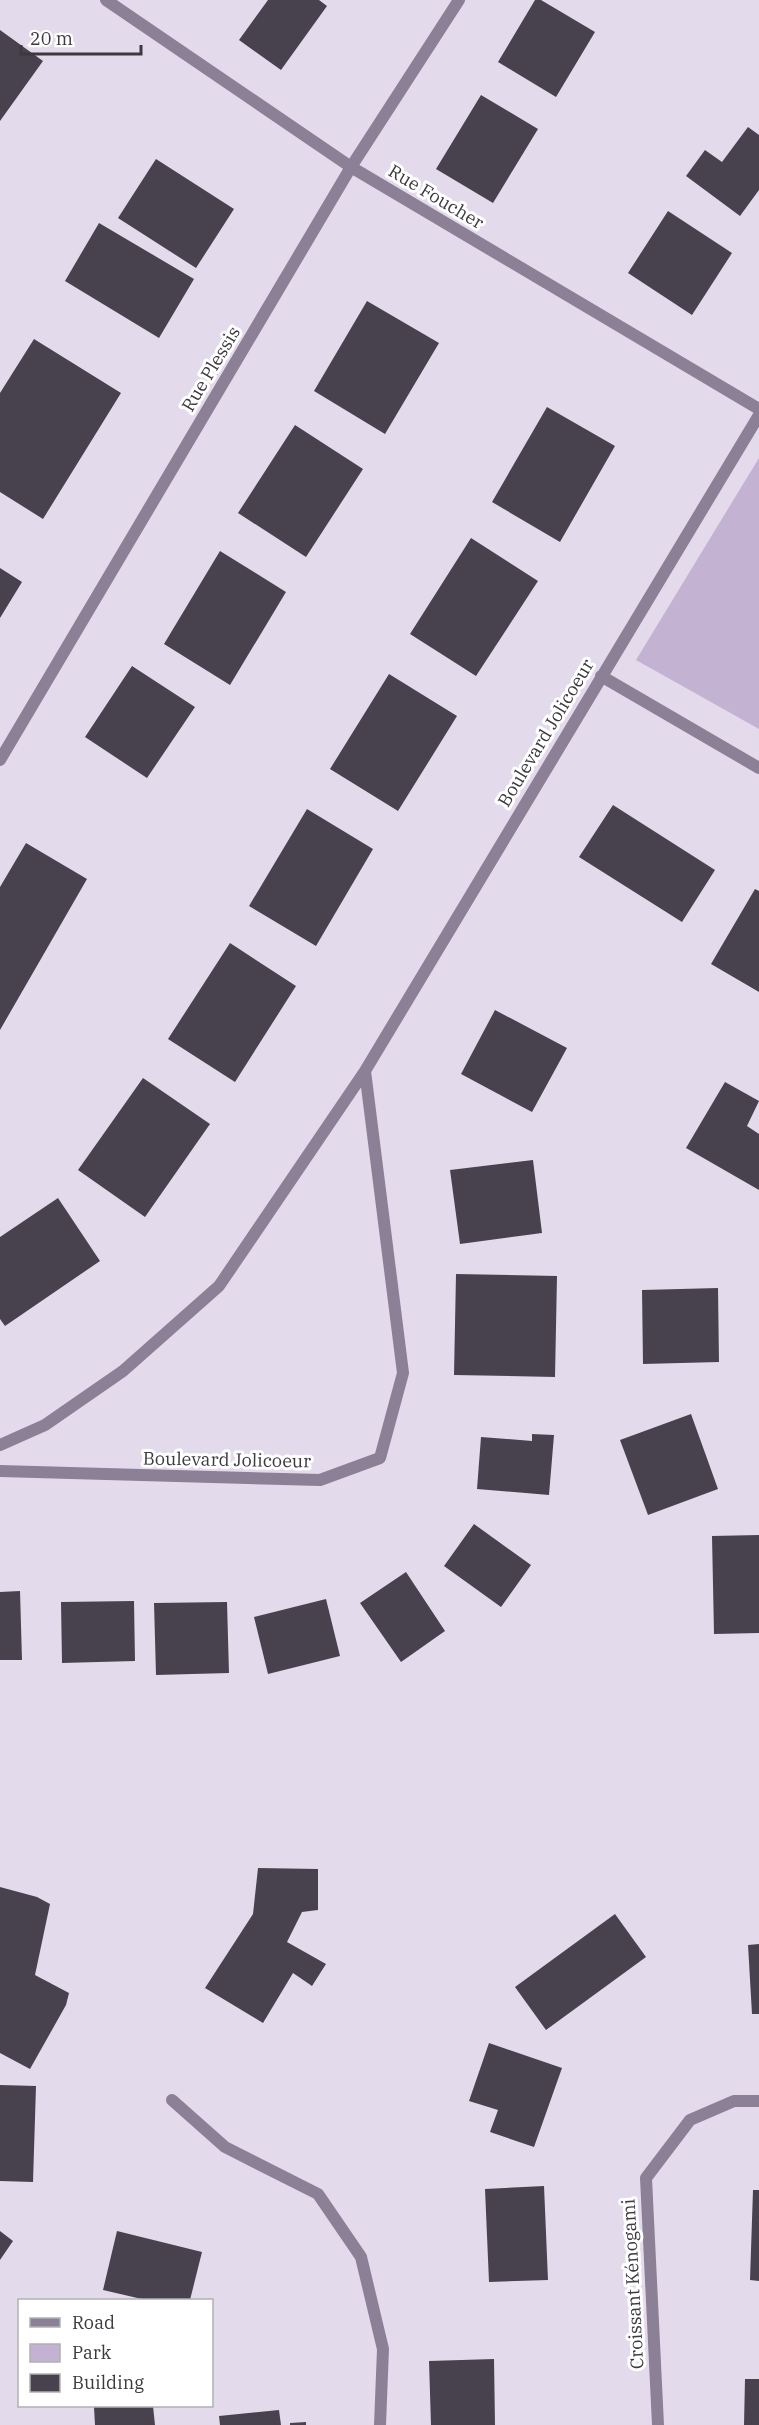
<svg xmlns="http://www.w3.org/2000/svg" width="759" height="2425" viewBox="0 0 759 2425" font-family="'IBM Plex Serif',serif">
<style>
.green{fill:#c3b2d2}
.building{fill:#48424f}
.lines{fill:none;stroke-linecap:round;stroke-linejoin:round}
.street{stroke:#8c8096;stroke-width:12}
.labels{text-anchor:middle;stroke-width:6;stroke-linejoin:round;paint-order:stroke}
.street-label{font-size:18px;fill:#3c393f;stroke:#fff}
</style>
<rect width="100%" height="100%" fill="#e3dbeb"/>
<!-- green -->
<path class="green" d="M759,458V729L636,660Z"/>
<!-- building -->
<path class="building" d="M268,0H319L327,6L281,70L239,40Z
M535,0H541L595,32L556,97L498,62Z
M0,30L43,61L0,121Z
M481,95L538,129L493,203L436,169Z
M748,127L759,135V190L740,216L686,176L705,150L722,162Z
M156,159L234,209L196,268L118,218Z
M668,211L732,253L692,315L628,273Z
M99,223L194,279L159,338L65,281Z
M367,301L439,343L385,434L314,391Z
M34,339L121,393L43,519L0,492V393Z
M547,407L615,446L560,542L492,502Z
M295,425L363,469L306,557L238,513Z
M471,538L538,581L476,676L410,634Z
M220,551L286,592L230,685L164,644Z
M0,568L22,582L0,618Z
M132,666L195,707L147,778L85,737Z
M389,674L457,716L398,811L330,769Z
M613,805L715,870L682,922L579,857Z
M307,809L373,849L316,946L249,906Z
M26,843L87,879L0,1030V887Z
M755,889L759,891V992L711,964Z
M230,943L296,986L235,1082L168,1039Z
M495,1010L567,1048L532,1112L461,1074Z
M143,1078L210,1124L145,1217L78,1170Z
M725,1082L759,1101L747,1126L759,1134V1190L686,1148Z
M533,1160L542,1233L460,1244L450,1170Z
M58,1198L100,1261L5,1326L0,1319V1237Z
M456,1274L557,1276L555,1377L454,1375Z
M718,1288L719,1362L643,1364L642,1290Z
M691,1414L718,1489L648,1515L620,1440Z
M532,1434L554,1435L549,1495L477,1489L481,1437L532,1441Z
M474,1524L531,1565L501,1607L444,1566Z
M759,1535V1633L714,1634L712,1536Z
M406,1572L445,1631L401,1662L360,1603Z
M20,1591L22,1660H0V1592Z
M326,1599L340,1656L268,1674L254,1617Z
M134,1601L135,1661L62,1663L61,1602Z
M227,1602L229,1673L156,1675L154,1603Z
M258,1868L318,1869V1910L302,1912L287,1942L326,1964L312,1986L293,1973L263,2023L205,1988L253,1914Z
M0,1887L37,1897L50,1904L35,1975L69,1993L66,2005L30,2069L0,2053Z
M615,1914L646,1957L546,2030L515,1987Z
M759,1944V2014H752L748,1945Z
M489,2043L562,2068L534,2147L490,2132L498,2110L469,2101Z
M0,2085L36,2086L33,2182L0,2181Z
M544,2186L548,2280L489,2282L485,2189Z
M753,2190H759V2281L750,2280Z
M0,2231L13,2241L0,2260Z
M117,2231L202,2252L190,2300H146L103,2290Z
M494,2359L495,2425H431L429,2361Z
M745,2379H759V2425H744Z
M153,2406L155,2425H95L94,2407Z
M279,2410L281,2425H220L219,2416Z
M306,2422V2425H290V2423Z"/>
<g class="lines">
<!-- street -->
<path class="street" d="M106,0L351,167L759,409
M601,676L759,768
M0,760L351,167L459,0
M0,1445L45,1425L123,1371L219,1286L365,1071L759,415
M0,1471L320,1480L380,1458L403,1373L365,1071
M172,2100L225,2147L318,2194L361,2257L383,2349L380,2425
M658,2425L646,2178L690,2120L734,2101H759"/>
</g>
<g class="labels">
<!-- street labels -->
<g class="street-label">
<text transform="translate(436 197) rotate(31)" y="6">Rue Foucher</text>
<text transform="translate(211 369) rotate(-59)" y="6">Rue Plessis</text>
<text transform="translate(546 733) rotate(-59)" y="6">Boulevard Jolicoeur</text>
<text transform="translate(227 1460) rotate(1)" y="6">Boulevard Jolicoeur</text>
<text transform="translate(633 2284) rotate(-93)" y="6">Croissant Kénogami</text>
</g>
</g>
<!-- legend -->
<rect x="18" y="2299" width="195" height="108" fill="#ffffff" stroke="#b1b0b2" stroke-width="1.5"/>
<rect x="30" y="2318" width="30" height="9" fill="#8c8096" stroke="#b1b0b2" stroke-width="1.5"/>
<text x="72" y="2329" font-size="18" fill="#3c393f">Road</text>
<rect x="30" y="2344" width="30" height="18" fill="#c3b2d2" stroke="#b1b0b2" stroke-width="1.5"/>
<text x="72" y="2359" font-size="18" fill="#3c393f">Park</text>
<rect x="30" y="2374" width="30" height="18" fill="#48424f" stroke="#b1b0b2" stroke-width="1.5"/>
<text x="72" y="2389" font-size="18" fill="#3c393f">Building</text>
<!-- scale -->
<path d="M21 45v9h120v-9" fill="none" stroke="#3c393f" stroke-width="3"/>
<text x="30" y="45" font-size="18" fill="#3c393f" stroke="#ffffff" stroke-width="4.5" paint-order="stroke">20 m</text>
</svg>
